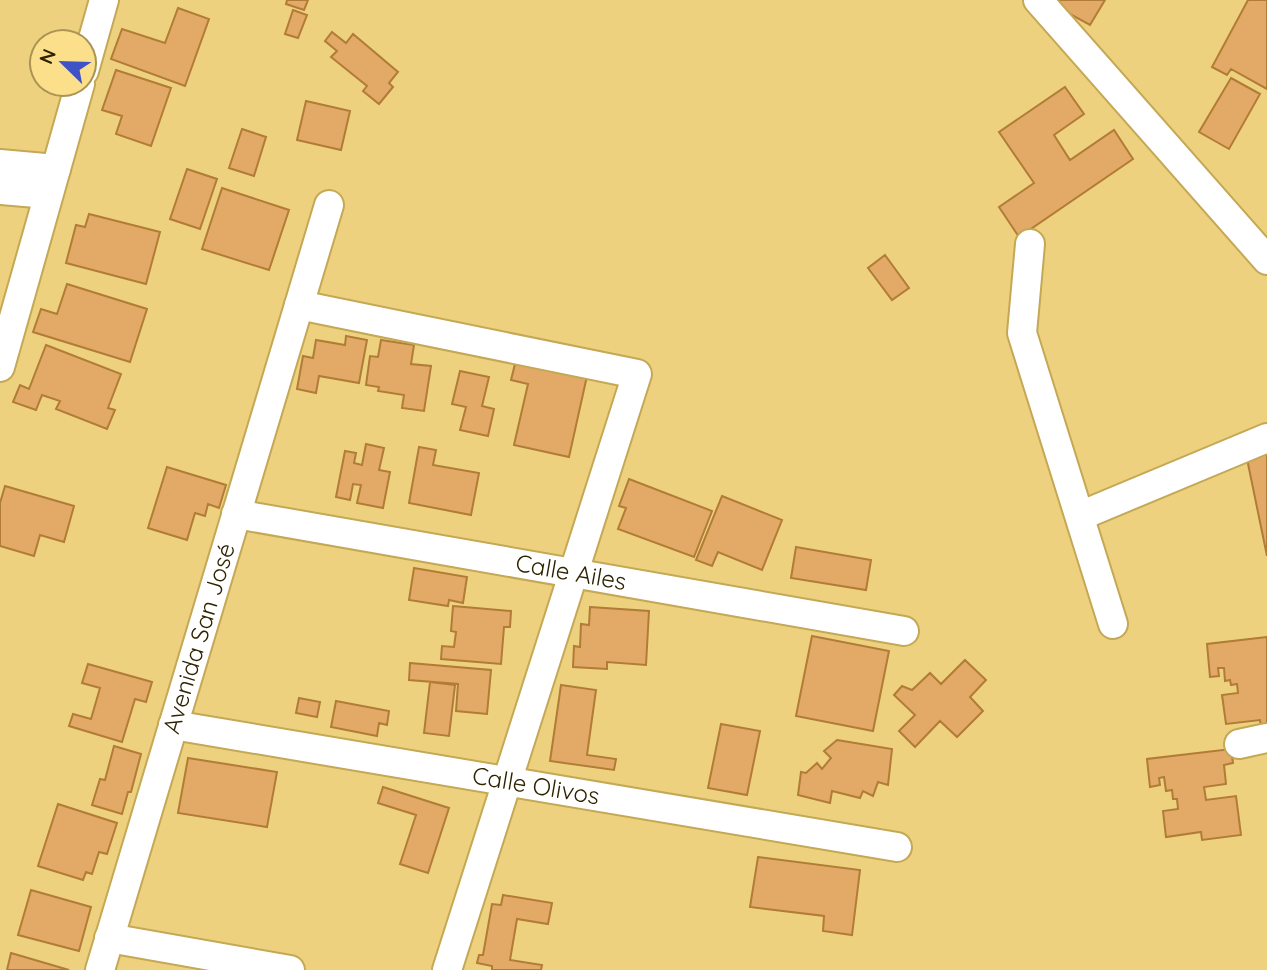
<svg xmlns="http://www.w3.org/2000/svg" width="1267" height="970" viewBox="0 0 1267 970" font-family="Quicksand,sans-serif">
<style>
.building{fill:#e2aa66;stroke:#b17c37;stroke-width:2}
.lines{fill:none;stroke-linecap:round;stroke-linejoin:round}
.minor-casing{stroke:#c4a855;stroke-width:32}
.minor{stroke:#fff;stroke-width:28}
.labels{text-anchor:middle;stroke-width:5;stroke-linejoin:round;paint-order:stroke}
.street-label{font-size:24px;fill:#2e2300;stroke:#fcdf8b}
</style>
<rect width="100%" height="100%" fill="#eed17e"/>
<!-- building -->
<path class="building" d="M287,0H308L304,10L286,4Z
M1059,0H1105L1090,25L1057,7Z
M1248,0H1267V89L1231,69L1227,75L1212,67Z
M178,8L209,19L185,86L111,59L122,29L165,43Z
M293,10L307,15L298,38L285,34Z
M332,32L346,43L353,34L398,72L389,83L393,87L379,104L363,91L367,86L331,57L337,51L325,41Z
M116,70L171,88L151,146L116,134L122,116L102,110Z
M1231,78L1260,94L1229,149L1199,132Z
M1065,87L1084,114L1054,135L1070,160L1114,130L1133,159L1019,237L999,207L1034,183L999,132Z
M306,101L350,111L341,150L297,140Z
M242,129L266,137L254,176L229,168Z
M187,169L217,179L200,229L170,219Z
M222,188L289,210L269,270L202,249Z
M89,214L160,232L146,284L66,263L76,225L85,227Z
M885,255L909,288L892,300L868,268Z
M67,284L147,309L130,362L33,332L41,309L57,314Z
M346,336L367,340L359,383L319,376L316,393L297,389L303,356L313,358L316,340L345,345Z
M381,340L414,345L411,364L431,366L424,411L402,408L404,395L378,391L379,387L366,385L370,356L378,357Z
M46,345L121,374L108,408L115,410L107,429L56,409L60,401L42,395L36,410L13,402L20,385L29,389Z
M516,360L587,376L569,457L514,445L528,384L511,380Z
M460,371L489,377L482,406L494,409L488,436L460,430L466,407L452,404Z
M366,444L384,448L379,470L390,472L383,508L357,503L361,485L353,484L350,500L336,497L345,451L356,453L354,463L362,465Z
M419,447L436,450L433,465L479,473L471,515L409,503Z
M1267,449V556L1246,454Z
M167,467L226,485L219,508L208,504L205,516L195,513L187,540L148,528Z
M629,479L712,511L694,557L618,529L626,508L619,506Z
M5,486L74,506L64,542L40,535L34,556L0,546V503Z
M722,496L782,520L762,570L718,552L712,566L696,560Z
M796,547L871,560L866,590L791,578Z
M414,568L467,577L463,603L449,600L448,606L409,600Z
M453,606L511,611L510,627H504L501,664L441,659L442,646L454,647L456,632L451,631Z
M590,607L649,611L646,665L607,662V669L573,667L574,646L580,647L581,624L589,625Z
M812,636L889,651L873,731L796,716Z
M1267,637V726L1261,727L1260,720L1226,724L1222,695L1238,693L1237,684L1231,685L1230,680L1225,681L1224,668H1218L1219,676L1210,677L1207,644Z
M965,660L986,680L970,697L983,711L957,737L940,721L915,747L899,731L915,715L894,695L902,686L912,690L930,673L941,684Z
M410,663L491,670L487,714L456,711L458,684L409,680Z
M88,664L152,682L146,702L135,699L122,742L69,726L73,714L91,719L100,688L82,683Z
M430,682L455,685L449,736L424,733Z
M561,685L596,690L587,755L616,759L614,770L550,761Z
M299,698L320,702L317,717L296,713Z
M336,701L389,711L387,725L379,723L377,736L331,727Z
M721,724L760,731L747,795L708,788Z
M837,740L892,749L888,785L878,782L873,796L863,791L860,798L832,791L830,803L798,795L801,772L806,773L817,763L822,769L831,758L824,751Z
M114,746L141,754L131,792H128L122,814L92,805L100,779L105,780Z
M1231,749L1233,763L1224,765L1226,784L1204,787L1206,800L1236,796L1241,835L1202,840L1201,832L1166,837L1163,811L1178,809L1177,799H1173L1172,790L1166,791L1164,777L1159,778L1160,785L1150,787L1147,759Z
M188,758L277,772L267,827L178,813Z
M383,787L449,808L428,873L400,864L416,815L378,803Z
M58,804L117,823L107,854L99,852L92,874L86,872L83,880L38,866Z
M758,857L860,870L852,935L823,931L824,916L750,907Z
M31,890L91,907L79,951L18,935Z
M503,895L552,903L548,924L517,919L510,960L542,965L541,970H492V966L477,963L479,955H483L492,904L501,905Z
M11,953L69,970H7Z"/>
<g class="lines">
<!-- minor casing -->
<g class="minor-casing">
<g id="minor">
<path d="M1038,0L1267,260"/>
<path d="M84,71L104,0"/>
<path d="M0,164L56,169"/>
<path d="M0,190L48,194"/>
<path d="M1030,244L1022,333L1113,624"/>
<path d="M299,305L637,374L447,970"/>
<path d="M0,367L80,84"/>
<path id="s1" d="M236,514L904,631"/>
<path d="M1080,516L1267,438"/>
<path id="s2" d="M173,725L897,847"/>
<path d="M1239,744L1267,738"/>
<path d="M109,938L290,970"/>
<path id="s3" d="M100,970L329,205"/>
</g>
</g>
<!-- minor -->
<use href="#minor" class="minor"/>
</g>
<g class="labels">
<!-- street labels -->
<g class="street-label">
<text dy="8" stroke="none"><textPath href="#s1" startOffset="340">Calle Ailes</textPath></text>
<text dy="8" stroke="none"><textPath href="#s3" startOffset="346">Avenida San José</textPath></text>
<text dy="8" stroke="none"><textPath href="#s2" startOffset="368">Calle Olivos</textPath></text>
</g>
</g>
<!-- north arrow -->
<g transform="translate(63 63) rotate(293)"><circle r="33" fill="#fcdf8b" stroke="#aa9453" stroke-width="2"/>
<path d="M0-5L12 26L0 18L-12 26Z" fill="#3f53c6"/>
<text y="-10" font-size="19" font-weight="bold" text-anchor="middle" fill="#2e2300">N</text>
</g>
</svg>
